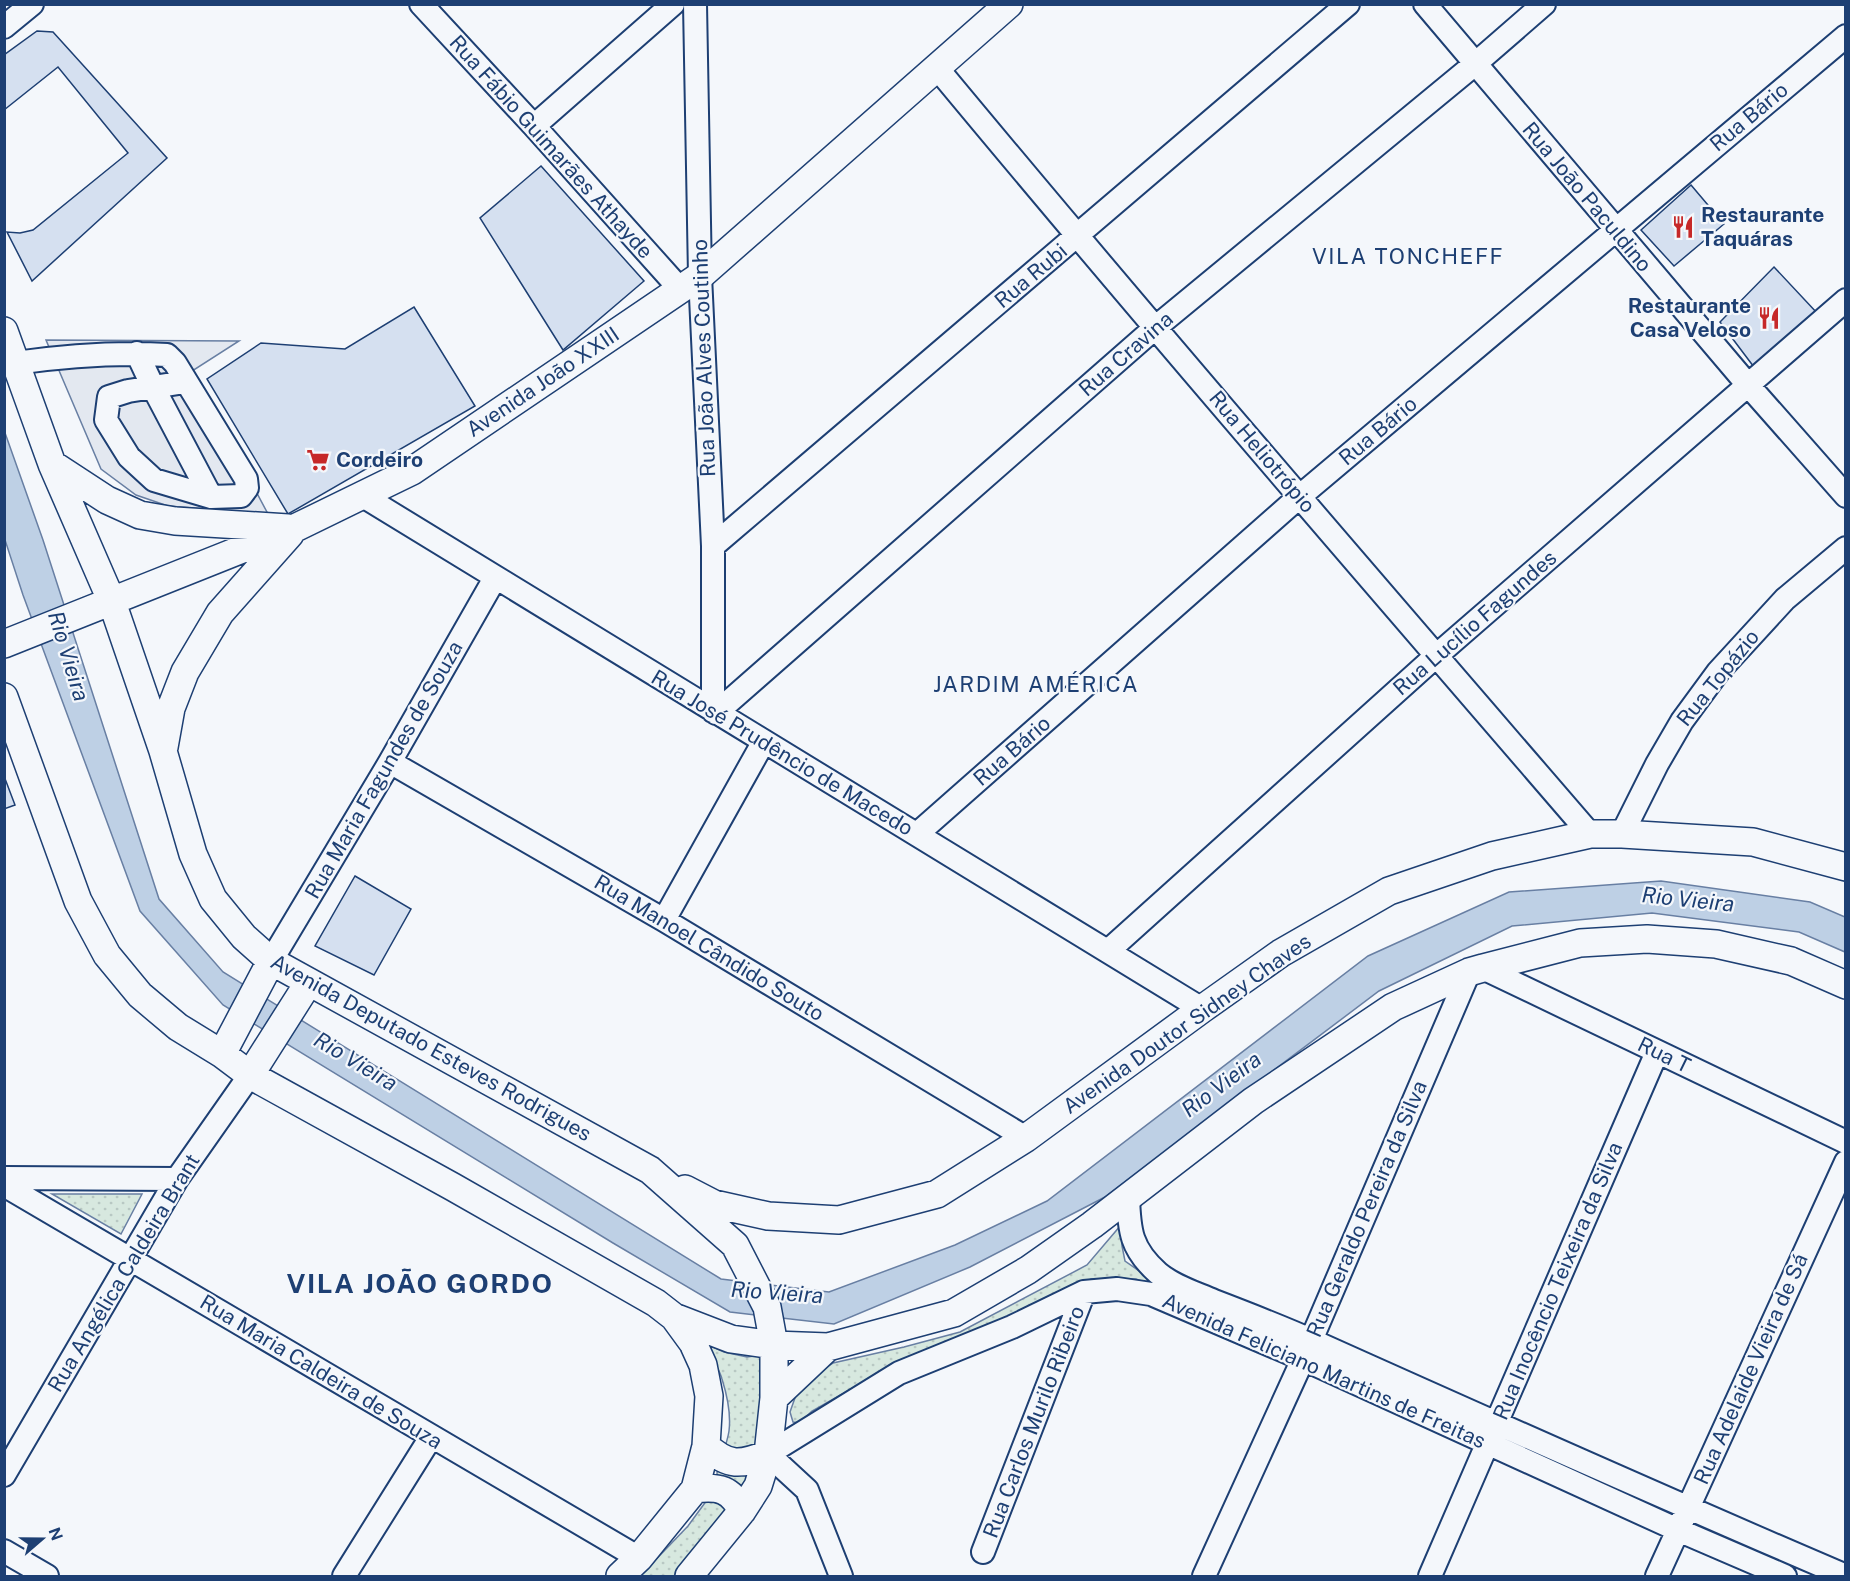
<svg xmlns="http://www.w3.org/2000/svg" width="1850" height="1581" viewBox="0 0 1850 1581" font-family="'Public Sans',sans-serif">
<style>
.park{fill:url(#park-dots);stroke:#687fa3;stroke-width:1.5}
.parking{fill:#e3e8f0;stroke:#687fa3;stroke-width:1.5}
.water{fill:#bed0e5;stroke:#687fa3;stroke-width:1.5}
.building{fill:#d5e0f0;stroke:#1d3f73;stroke-width:1.5}
.lines{fill:none;stroke-linecap:round;stroke-linejoin:round}
.minor-casing{stroke:#1d3f73;stroke-width:26}
.major-casing{stroke:#1d3f73;stroke-width:30}
.minor{stroke:#f4f7fb;stroke-width:22}
.major{stroke:#f4f7fb;stroke-width:27}
.labels{text-anchor:middle;stroke-width:4.5;stroke-linejoin:round;paint-order:stroke}
.street-label{font-size:21px;fill:#1d3f73;stroke:#f4f7fb}
.poi-label{font-size:21px;font-weight:bold;fill:#1d3f73;stroke:#f4f7fb;text-anchor:start}
.neighbourhood-label{font-size:22px;letter-spacing:1.5px;fill:#1d3f73;stroke:#f4f7fb}
.water-label{font-size:22px;font-style:italic;fill:#1d3f73;stroke:#f4f7fb}
.district-label{font-size:27px;font-weight:bold;letter-spacing:1.5px;fill:#1d3f73;stroke:#f4f7fb}
</style>
<defs>
<pattern id="park-dots" width="8" height="8" patternUnits="userSpaceOnUse" patternTransform="scale(1.5)"><rect width="8" height="8" fill="#d7e8df"/><path d="M2 2h.1M6 6h.1" fill="none" stroke="#b8c8c3" stroke-width="1.8" stroke-linecap="round"/></pattern>
</defs>
<rect width="100%" height="100%" fill="#f4f7fb"/>
<!-- park -->
<path class="park" d="M52,1194H142L121,1234Z
M1121,1225L1122,1246L1125,1261L1168,1291L1136,1279H1091L1068,1292L876,1375L812,1411L799,1423L793,1422L790,1412L796,1395L813,1375L833,1363L904,1347L960,1332L1087,1265Z
M713,1347L724,1352L747,1357L761,1355L763,1414L745,1488L732,1480L717,1479V1473C720,1459 727,1445 729,1431C731,1415 727,1395 722,1379C719,1368 711,1359 710,1348Z
M714,1498L728,1508L676,1576H640L688,1526L707,1500Z"/>
<!-- parking -->
<path class="parking" d="M46,340L239,341L192,371L268,514L168,506L136,495L101,469Z"/>
<!-- water -->
<path class="water" d="M4,430L43,540L159,899L223,972L721,1279L829,1292L955,1245L1047,1201L1368,956L1509,892L1661,881L1810,902L1845,917V952L1799,932L1652,913L1512,926L1379,991L1105,1197L970,1267L834,1324L730,1312L613,1243L223,1005L140,911L23,595L5,540Z"/>
<!-- building -->
<path class="building" d="M37,31L53,32L167,158L32,281L7,232L20,233L33,230L128,153L58,67L4,110V55Z
M541,166L644,281L563,350L480,218Z
M1691,185L1724,224L1674,266L1641,230Z
M1774,267L1818,314L1760,375L1720,322Z
M414,307L475,406L288,514L207,379L261,343L345,349Z
M4,776L15,805L4,809Z
M355,876L411,909L374,975L315,946Z"/>
<g class="lines">
<!-- minor casing -->
<g class="minor-casing">
<path id="minor" d="M421,4L534,126L680,289
M695,4L700,276L713,546V711
M1425,4L1748,385L1846,496
M4,27L32,4
M937,68C1151,326 1371,580 1590,834
M534,126L673,4
M137,353L153,387L211,497
M15,363C65,356 116,352 167,355L175,363L246,479L247,488L241,496L211,497L154,480L129,457L106,420L109,397L128,391L185,382
M363,496L1202,1009
M713,546L1348,4
M716,713L1156,327L1475,64L1544,4
M390,762L664,920L1026,1138
M917,834L1299,497L1846,36
M1622,834L1657,764L1682,721L1718,672L1785,599L1846,548
M664,920L764,741
M1108,951L1436,656L1846,300
M271,961L390,762L495,578
M1483,968L1846,1142
M4,1178L177,1179
M4,1185L639,1558
M1128,1196C1129,1231 1131,1249 1158,1273C1173,1286 1196,1293 1214,1301C1248,1314 1282,1327 1315,1342C1491,1421 1668,1500 1846,1576
M4,1475L177,1179L250,1075
M4,1551L47,1576
M983,1552L1084,1292
M344,1576L431,1437
M841,1576L807,1490L768,1454L899,1373L1012,1327L1084,1292L1117,1289L1151,1294L1303,1359L1678,1530L1785,1576
M1204,1576L1303,1359L1469,972
M1430,1576L1657,1052
M1657,1576L1846,1162"/>
</g>
<!-- major casing -->
<g class="major-casing">
<path id="major" d="M4,331L52,464L112,602L163,751L193,854L213,899L244,937L271,961L650,1170L735,1245L767,1307L774,1345V1398L768,1454L758,1486L742,1511L689,1576
M52,464L107,500L140,515L175,521L288,528
M4,644L295,528L412,471L700,276L1009,4
M4,697L78,901L107,955L140,995L178,1027L222,1054L250,1075L453,1187L656,1303L674,1317L693,1343L703,1365L709,1396L706,1446L695,1489L639,1558L620,1576
M164,747L171,708L185,672L220,613L290,534
M222,1054L271,961
M250,1075L309,982
M685,1189L714,1204L768,1216L839,1220L937,1194L1026,1138L1202,1009L1281,953L1389,891L1492,856L1590,834H1622L1753,842L1846,867
M674,1317L731,1339L774,1345L828,1347L954,1313L1028,1270L1092,1225L1253,1101L1393,1007L1469,972L1483,968L1580,943L1647,939L1716,944L1791,961L1846,985
M774,1398L828,1347
M706,1446C729,1467 740,1465 768,1454
M695,1489C719,1486 731,1489 742,1511"/>
</g>
<!-- minor -->
<use href="#minor" class="minor"/>
<!-- major -->
<use href="#major" class="major"/>
</g>
<!-- icons -->
<defs>
<g id="restaurant-bare" transform="scale(1.8)"><path d="M-5-6h1v4h1v-4h1v4h1v-4h1v5L-1.5 .5V6h-2V.5L-5-1ZM5-6V6H3V1.5H1.5Q1.5-4 5-6Z" fill="#c62828" stroke="#f4f7fb" stroke-width="2.5" paint-order="stroke"/></g>
<g id="supermarket-bare" transform="scale(1.8)"><path d="M-6-5.5h2.5l.6 2H6L4.5 2H-2.5L-4.4-4H-6ZM-1.5 3.2a1.3 1.3 0 1 0 .1 0ZM3 3.2a1.3 1.3 0 1 0 .1 0Z" fill="#c62828" stroke="#f4f7fb" stroke-width="2.5" paint-order="stroke"/></g>
</defs>
<g fill-rule="evenodd">
<use href="#restaurant-bare" x="1683" y="227"/>
<use href="#restaurant-bare" x="1769" y="318"/>
<use href="#supermarket-bare" x="318" y="460"/>
</g>
<g class="labels">
<!-- street labels -->
<g class="street-label">
<text transform="translate(1749 117) rotate(-40)" y="7">Rua Bário</text>
<text transform="translate(551 147) rotate(48)" y="7">Rua Fábio Guimarães Athayde</text>
<text transform="translate(1587 197) rotate(50)" y="7">Rua João Paculdino</text>
<text transform="translate(1031 276) rotate(-40)" y="7">Rua Rubi</text>
<text transform="translate(1126 354) rotate(-41)" y="7">Rua Cravina</text>
<text transform="translate(704 358) rotate(-92)" y="7">Rua João Alves Coutinho</text>
<text transform="translate(543 382) rotate(-34)" y="7">Avenida João XXIII</text>
<text transform="translate(1378 431) rotate(-40)" y="7">Rua Bário</text>
<text transform="translate(1262 452) rotate(50)" y="7">Rua Heliotrópio</text>
<text transform="translate(1475 623) rotate(-41)" y="7">Rua Lucílio Fagundes</text>
<text transform="translate(1718 678) rotate(-51)" y="7">Rua Topázio</text>
<text transform="translate(1012 751) rotate(-41)" y="7">Rua Bário</text>
<text transform="translate(782 753) rotate(31)" y="7">Rua José Prudêncio de Macedo</text>
<text transform="translate(384 770) rotate(-60)" y="7">Rua Maria Fagundes de Souza</text>
<text transform="translate(709 948) rotate(31)" y="7">Rua Manoel Cândido Souto</text>
<text transform="translate(1187 1024) rotate(-35)" y="7">Avenida Doutor Sidney Chaves</text>
<text transform="translate(431 1048) rotate(29)" y="7">Avenida Deputado Esteves Rodrigues</text>
<text transform="translate(1664 1055) rotate(26)" y="7">Rua T</text>
<text transform="translate(1367 1209) rotate(-67)" y="7">Rua Geraldo Pereira da Silva</text>
<text transform="translate(124 1273) rotate(-59)" y="7">Rua Angélica Caldeira Brant</text>
<text transform="translate(1558 1281) rotate(-67)" y="7">Rua Inocêncio Teixeira da Silva</text>
<text transform="translate(1751 1369) rotate(-66)" y="7">Rua Adelaide Vieira de Sá</text>
<text transform="translate(1324 1371) rotate(24)" y="7">Avenida Feliciano Martins de Freitas</text>
<text transform="translate(321 1372) rotate(31)" y="7">Rua Maria Caldeira de Souza</text>
<text transform="translate(1034 1422) rotate(-69)" y="7">Rua Carlos Murilo Ribeiro</text>
</g>
<!-- poi labels -->
<g class="poi-label">
<text x="1701" y="222">Restaurante<tspan x="1701" dy="24">Taquáras</tspan></text>
<text x="1751" y="313" text-anchor="end">Restaurante<tspan x="1751" dy="24">Casa Veloso</tspan></text>
<text x="336" y="467">Cordeiro</text>
</g>
<!-- neighbourhood labels -->
<g class="neighbourhood-label">
<text x="1408" y="264">VILA TONCHEFF</text>
<text x="1036" y="692">JARDIM AMÉRICA</text>
</g>
<!-- water labels -->
<g class="water-label">
<text transform="translate(69 656) rotate(73)" y="8">Rio Vieira</text>
<text transform="translate(1688 899) rotate(6)" y="8">Rio Vieira</text>
<text transform="translate(356 1061) rotate(31)" y="8">Rio Vieira</text>
<text transform="translate(1221 1084) rotate(-37)" y="8">Rio Vieira</text>
<text transform="translate(777 1292) rotate(4)" y="8">Rio Vieira</text>
</g>
<!-- district labels -->
<g class="district-label">
<text x="420" y="1293">VILA JOÃO GORDO</text>
</g>
</g>
<!-- border -->
<rect width="1850" height="1581" fill="none" stroke="#1d3f73" stroke-width="12"/>
<!-- north arrow -->
<g transform="translate(42 1539) rotate(70)" stroke="#f4f7fb" stroke-width="4.5" paint-order="stroke">
<path d="M0-4.5L10 22L0 15L-10 22Z" fill="#1d3f73"/>
<text y="-9" font-size="16" font-weight="bold" text-anchor="middle" fill="#1d3f73">N</text>
</g>
</svg>
